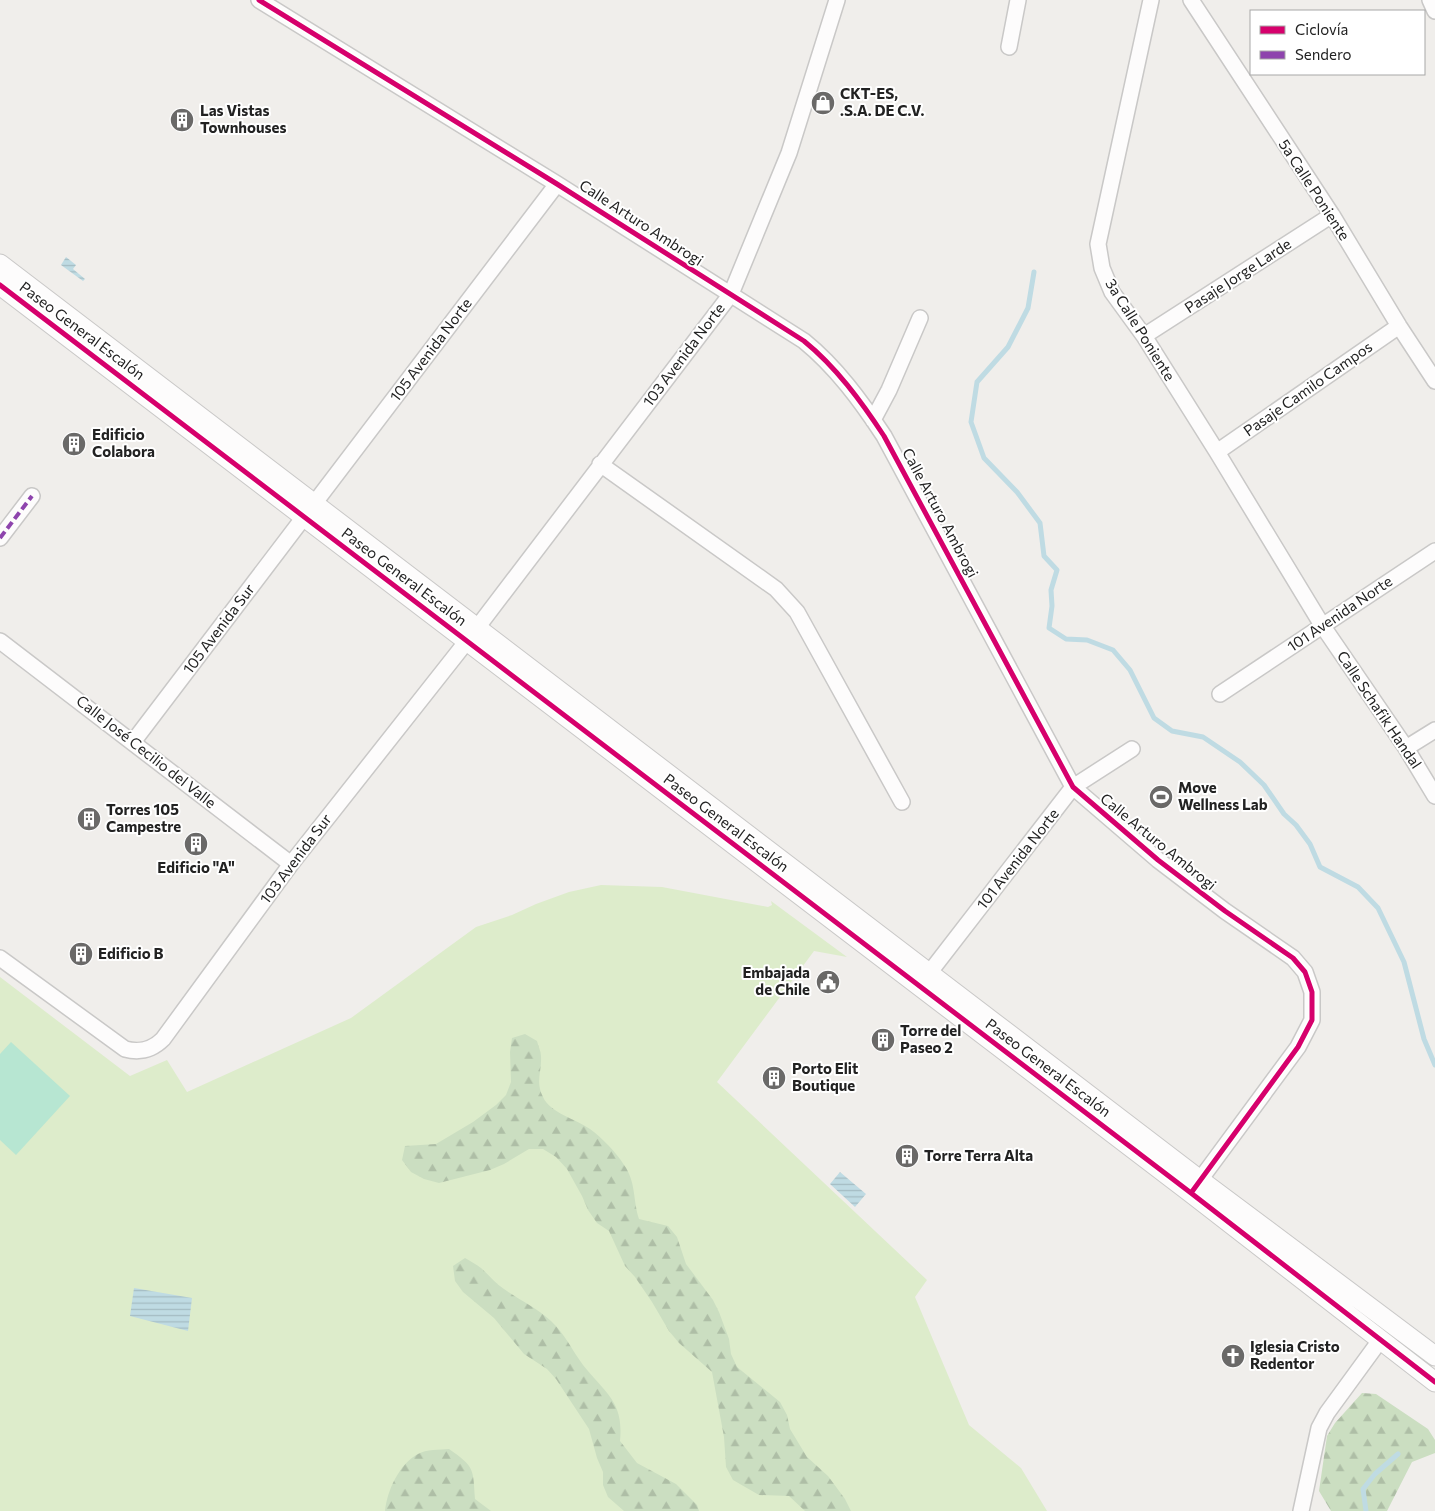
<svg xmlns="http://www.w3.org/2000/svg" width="1435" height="1511" viewBox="0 0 1435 1511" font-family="Commissioner,sans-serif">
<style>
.grass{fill:#ddeccb}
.forest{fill:url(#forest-firs)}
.pitch{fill:#b7e6d2}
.water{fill:url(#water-rules)}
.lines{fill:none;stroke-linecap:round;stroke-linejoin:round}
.stream{stroke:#bfdbe3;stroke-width:5}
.minor-casing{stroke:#c9c8c7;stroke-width:18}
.tertiary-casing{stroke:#c9c8c7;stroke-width:21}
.minor{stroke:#fdfcfc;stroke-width:15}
.tertiary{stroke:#fdfcfc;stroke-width:19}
.quiet{stroke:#8e44ad;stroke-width:4;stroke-dasharray:8 4;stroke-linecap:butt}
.cycleway-casing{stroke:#fff;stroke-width:8}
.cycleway{stroke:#d6006c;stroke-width:5}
.labels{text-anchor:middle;stroke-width:4;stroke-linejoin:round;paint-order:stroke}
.poi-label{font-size:15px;font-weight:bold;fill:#222;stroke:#fff;text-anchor:start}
.street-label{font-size:15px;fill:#222;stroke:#fff}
</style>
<defs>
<pattern id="forest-firs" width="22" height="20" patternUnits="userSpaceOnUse" patternTransform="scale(1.25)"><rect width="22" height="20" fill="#cbdec1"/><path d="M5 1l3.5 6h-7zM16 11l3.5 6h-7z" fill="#aebea6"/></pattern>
<pattern id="water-rules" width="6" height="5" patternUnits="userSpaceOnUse" patternTransform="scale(1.25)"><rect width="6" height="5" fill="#bfdbe3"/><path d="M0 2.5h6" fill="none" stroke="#a4bcc2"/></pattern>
</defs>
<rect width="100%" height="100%" fill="#f0eeeb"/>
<!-- grass -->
<path class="grass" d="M601,885L662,887L768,907L772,905L771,901L847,957L814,951L717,1082L927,1280L915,1297L969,1425L1021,1468L1047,1511H0V977L130,1076L167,1060L187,1092L351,1018L476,927L512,915L536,904L569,892Z"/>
<!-- forest -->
<path class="forest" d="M525,1034L537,1041C538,1046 541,1051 541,1056C542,1072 535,1081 543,1097C550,1113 576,1119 590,1129C602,1138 616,1152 624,1165C636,1181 633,1201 639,1219L668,1226L677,1237L686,1264L713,1300L719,1312L729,1339L731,1354L737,1367L780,1402L787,1415L790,1429L807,1457L828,1476L845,1499L851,1511H805L789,1496L759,1495L733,1480L726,1467L724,1437L712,1372L679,1343L669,1331L652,1302L635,1277L625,1266L609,1231L597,1223L588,1210L582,1196L567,1169L556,1157L543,1149H529L504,1164L490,1170L439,1183L424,1179L411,1172L402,1160L405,1146L436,1144L473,1122L496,1105L506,1095L511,1082L510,1052L512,1038Z
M465,1258C470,1261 476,1264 481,1268C489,1275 495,1283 504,1289C519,1300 537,1308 551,1321C565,1334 572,1350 583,1365C605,1393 624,1401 620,1441L637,1463L676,1484L697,1505L699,1511H624L608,1497L603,1485V1472L597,1458L589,1429L556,1379L547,1369L524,1354L494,1318L463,1292L455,1281L453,1266Z
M1362,1393L1376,1394L1428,1429L1435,1440V1453L1412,1462L1387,1511H1331L1319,1491L1327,1436L1335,1423Z
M449,1449C475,1467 473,1469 475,1499L491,1511H385C387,1491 399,1464 418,1454C426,1449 440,1450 449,1449Z"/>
<!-- pitch -->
<path class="pitch" d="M11,1042L70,1096L16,1155L0,1140V1054Z"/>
<!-- water -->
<path class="water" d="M66,257L76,265L73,269L85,279L83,281L61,265Z
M840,1172L866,1194L855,1207L830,1184Z
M134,1288L192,1298L188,1331L130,1316Z"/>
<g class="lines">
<!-- stream -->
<path class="stream" d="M1034,272L1028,308L1008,347L977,382L971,422L984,458L1017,492L1040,523L1044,556L1057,570L1051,590L1052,606L1049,628L1066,639L1087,640L1113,650L1130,670L1154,718L1172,731L1203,737L1240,762L1264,785L1284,814L1296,825L1310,844L1320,867L1358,887L1378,908L1404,962L1424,1039L1435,1065
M1366,1511L1363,1489L1375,1474L1398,1454"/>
<!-- minor casing -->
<g class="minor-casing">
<path id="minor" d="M259,0L557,184L804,341C836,367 861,401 884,436L1073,787L1158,860L1225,911L1293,958L1305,972L1312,992V1020L1298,1047L1194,1188
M1151,0L1098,244L1102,268L1112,292L1144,336L1217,452L1322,625L1406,748L1435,796
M1191,0L1332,215L1399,326L1435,381
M1430,0L1435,11
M1009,47L1018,0
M1144,336L1332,215
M873,420L889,390L920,318
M1217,452L1399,326
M600,464L776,589L797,612L902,802
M0,538L32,496
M0,641L291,864
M1220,694L1435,551
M133,742L557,184
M1406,748L1435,730
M0,958L125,1049C140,1053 152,1050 163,1039L291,864L467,641L731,294L789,153L837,0
M923,981L1073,787L1132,749
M1301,1511L1319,1428L1327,1413L1381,1339"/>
</g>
<!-- tertiary casing -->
<g class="tertiary-casing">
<path id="tertiary" d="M0,264L1200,1180L1435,1356
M0,285L1191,1193L1435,1382"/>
</g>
<!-- minor -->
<use href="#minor" class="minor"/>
<!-- tertiary -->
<use href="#tertiary" class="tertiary"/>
<!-- quiet -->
<path class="quiet" d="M0,538L32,496"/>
<!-- cycleway casing -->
<g class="cycleway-casing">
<path id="cycleway" d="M259,0L557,184L804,341C836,367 861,401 884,436L1073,787L1158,860L1225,911L1293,958L1305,972L1312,992V1020L1298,1047L1191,1193
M0,285L1191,1193L1435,1382"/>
</g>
<!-- cycleway -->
<use href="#cycleway" class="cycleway"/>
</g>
<!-- icons -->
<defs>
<g id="shop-disc" transform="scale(1.25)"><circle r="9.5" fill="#6a6968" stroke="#fff"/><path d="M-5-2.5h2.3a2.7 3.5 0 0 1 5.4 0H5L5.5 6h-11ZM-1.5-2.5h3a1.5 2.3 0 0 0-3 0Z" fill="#fff"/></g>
<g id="building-disc" transform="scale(1.25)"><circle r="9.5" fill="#6a6968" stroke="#fff"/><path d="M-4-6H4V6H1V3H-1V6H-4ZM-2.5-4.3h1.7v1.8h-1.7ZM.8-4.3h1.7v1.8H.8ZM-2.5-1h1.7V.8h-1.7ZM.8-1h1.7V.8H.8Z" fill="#fff"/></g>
<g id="stadium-disc" transform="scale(1.25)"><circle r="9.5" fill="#6a6968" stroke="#fff"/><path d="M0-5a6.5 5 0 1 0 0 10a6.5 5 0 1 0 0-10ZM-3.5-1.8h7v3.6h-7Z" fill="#fff"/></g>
<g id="civic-disc" transform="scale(1.25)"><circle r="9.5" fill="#6a6968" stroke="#fff"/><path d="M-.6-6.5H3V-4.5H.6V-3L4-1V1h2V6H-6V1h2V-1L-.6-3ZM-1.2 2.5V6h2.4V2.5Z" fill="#fff"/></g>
<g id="church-disc" transform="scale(1.25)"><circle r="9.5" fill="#6a6968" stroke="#fff"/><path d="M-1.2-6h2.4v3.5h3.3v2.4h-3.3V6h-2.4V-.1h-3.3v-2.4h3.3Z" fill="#fff"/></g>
</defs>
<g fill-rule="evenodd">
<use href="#shop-disc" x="823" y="103"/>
<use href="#building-disc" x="182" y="120"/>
<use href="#building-disc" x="74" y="444"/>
<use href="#stadium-disc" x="1161" y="797"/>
<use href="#building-disc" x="89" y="819"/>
<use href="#building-disc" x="196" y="844"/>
<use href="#building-disc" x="81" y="954"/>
<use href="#civic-disc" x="828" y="982"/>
<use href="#building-disc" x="883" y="1040"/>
<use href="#building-disc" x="774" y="1078"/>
<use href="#building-disc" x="907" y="1156"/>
<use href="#church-disc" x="1233" y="1356"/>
</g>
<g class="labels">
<!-- poi labels -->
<g class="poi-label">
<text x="840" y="99">CKT-ES,<tspan x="840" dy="17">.S.A. DE C.V.</tspan></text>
<text x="200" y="116">Las Vistas<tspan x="200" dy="17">Townhouses</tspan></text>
<text x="92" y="440">Edificio<tspan x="92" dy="17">Colabora</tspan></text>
<text x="1178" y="793">Move<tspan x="1178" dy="17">Wellness Lab</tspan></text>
<text x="106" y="815">Torres 105<tspan x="106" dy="17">Campestre</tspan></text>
<text x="196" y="873" text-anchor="middle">Edificio "A"</text>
<text x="98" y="959">Edificio B</text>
<text x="810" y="978" text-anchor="end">Embajada<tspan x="810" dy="17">de Chile</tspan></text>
<text x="900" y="1036">Torre del<tspan x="900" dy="17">Paseo 2</tspan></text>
<text x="792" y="1074">Porto Elit<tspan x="792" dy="17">Boutique</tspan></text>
<text x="924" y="1161">Torre Terra Alta</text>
<text x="1250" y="1352">Iglesia Cristo<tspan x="1250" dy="17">Redentor</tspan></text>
</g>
<!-- street labels -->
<g class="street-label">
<text transform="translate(1314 190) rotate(57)" y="5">5a Calle Poniente</text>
<text transform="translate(641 223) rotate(33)" y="5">Calle Arturo Ambrogi</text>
<text transform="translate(1238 276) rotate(-33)" y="5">Pasaje Jorge Larde</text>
<text transform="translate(1140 330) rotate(58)" y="5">3a Calle Poniente</text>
<text transform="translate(82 331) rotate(37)" y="5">Paseo General Escalón</text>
<text transform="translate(431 350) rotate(-53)" y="5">105 Avenida Norte</text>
<text transform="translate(684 355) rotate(-53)" y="5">103 Avenida Norte</text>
<text transform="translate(1308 389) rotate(-35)" y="5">Pasaje Camilo Campos</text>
<text transform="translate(940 513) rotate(62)" y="5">Calle Arturo Ambrogi</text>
<text transform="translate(404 577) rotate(37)" y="5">Paseo General Escalón</text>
<text transform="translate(1340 614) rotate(-34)" y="5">101 Avenida Norte</text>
<text transform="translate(219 629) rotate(-53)" y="5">105 Avenida Sur</text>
<text transform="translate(1379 710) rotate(56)" y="5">Calle Schafik Handal</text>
<text transform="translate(146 752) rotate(38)" y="5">Calle José Cecilio del Valle</text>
<text transform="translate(726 823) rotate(37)" y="5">Paseo General Escalón</text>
<text transform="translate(1158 842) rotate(39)" y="5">Calle Arturo Ambrogi</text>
<text transform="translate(296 859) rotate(-53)" y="5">103 Avenida Sur</text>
<text transform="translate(1018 859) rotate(-52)" y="5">101 Avenida Norte</text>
<text transform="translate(1048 1068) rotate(37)" y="5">Paseo General Escalón</text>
</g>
</g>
<!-- legend -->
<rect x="1250" y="10" width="175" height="65" fill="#ffffff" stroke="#a7a7a7"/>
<rect x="1260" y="26" width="25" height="8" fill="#d6006c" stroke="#a7a7a7"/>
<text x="1295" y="35" font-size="15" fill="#222222">Ciclovía</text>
<rect x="1260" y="51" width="25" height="8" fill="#8e44ad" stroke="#a7a7a7"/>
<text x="1295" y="60" font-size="15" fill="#222222">Sendero</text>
</svg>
